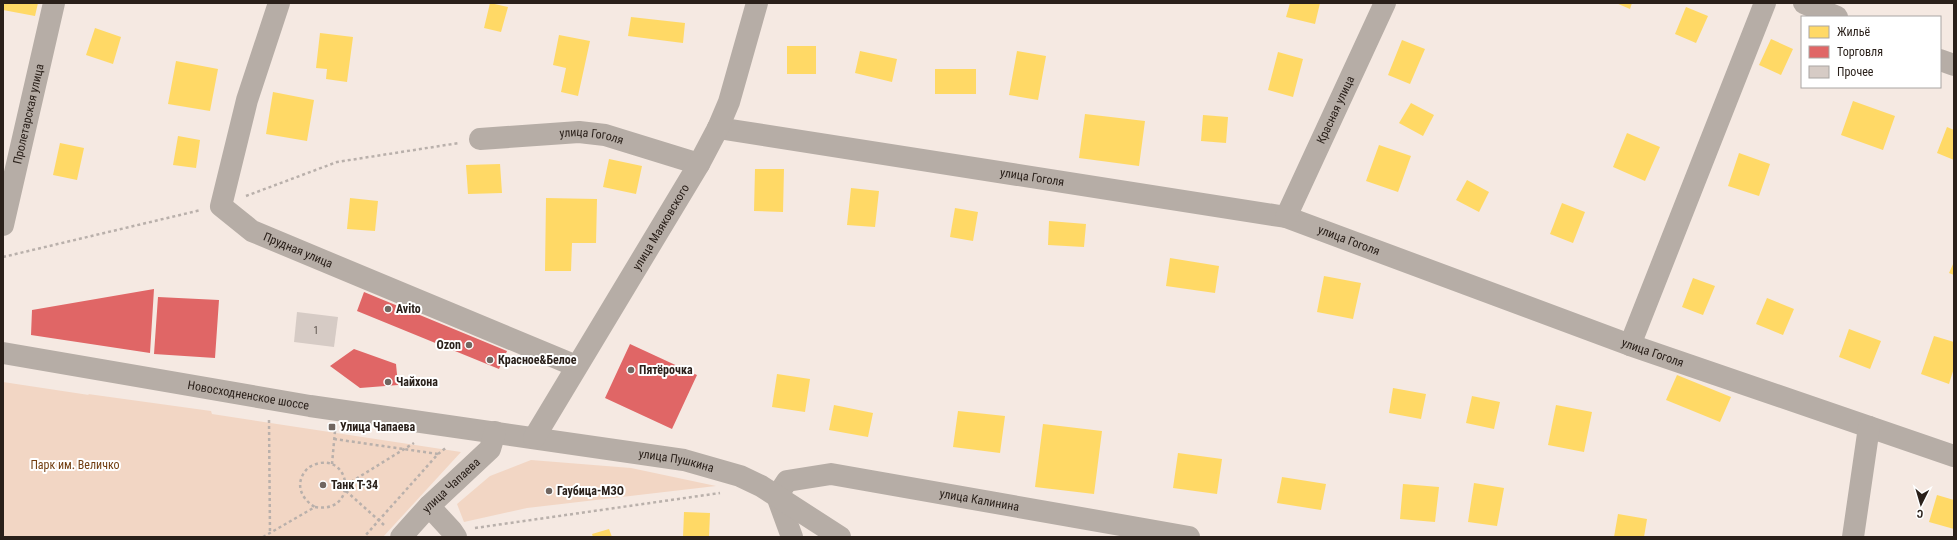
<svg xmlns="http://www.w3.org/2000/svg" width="1957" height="540" viewBox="0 0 1957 540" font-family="'Roboto Condensed',sans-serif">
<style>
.green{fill:#f2d6c4}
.homes{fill:#ffd966}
.shops{fill:#e06666}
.building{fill:#d6cbc5}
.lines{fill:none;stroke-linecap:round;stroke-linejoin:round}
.path{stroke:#b9b0ab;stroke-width:2.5;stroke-dasharray:3 3;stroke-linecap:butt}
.minor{stroke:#b6ada6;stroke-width:22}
.tertiary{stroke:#b6ada6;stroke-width:22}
.poi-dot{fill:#716660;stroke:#fff;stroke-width:1.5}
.labels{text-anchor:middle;stroke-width:4;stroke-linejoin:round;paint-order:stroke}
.number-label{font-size:10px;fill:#554b45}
.street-label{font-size:12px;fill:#2a201a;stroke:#fff}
.poi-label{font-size:12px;font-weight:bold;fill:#2a201a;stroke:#fff;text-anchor:start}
.park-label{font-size:12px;fill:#723e11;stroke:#fff}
</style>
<rect width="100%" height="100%" fill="#f5e9e2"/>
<!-- green -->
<path class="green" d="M3,382L89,395L88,394L211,411L212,414L461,452L383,537H3Z
M531,460L631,468L716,486L527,508L464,522L457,504L490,476Z"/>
<!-- homes -->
<path class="homes" d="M3,3H38L35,16L3,10Z
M490,3L508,7L501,32L484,28Z
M1290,3H1320L1315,24L1286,17Z
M1616,3H1632L1630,9Z
M1686,7L1708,16L1696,43L1675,34Z
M631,17L685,23L683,43L628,36Z
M95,28L121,37L113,64L86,55Z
M320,33L353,37L347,82L326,79L327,69L316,68Z
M559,35L590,41L578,96L561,92L566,68L553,65Z
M1771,39L1793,49L1781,75L1759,65Z
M1402,40L1425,49L1410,84L1388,75Z
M787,46H816V74H787Z
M860,51L897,59L892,82L855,73Z
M1017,51L1046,56L1038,100L1009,95Z
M1278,52L1303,59L1293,97L1268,90Z
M176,61L218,69L210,111L168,104Z
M935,69H976V94H935Z
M273,92L314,100L307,141L266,134Z
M1853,101L1895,116L1883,150L1841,135Z
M1411,103L1434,115L1423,136L1399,123Z
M1085,114L1145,121L1139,166L1079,158Z
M1203,115L1228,117L1226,143L1201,141Z
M1947,127L1954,130V160L1937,153Z
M1627,133L1660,147L1645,181L1613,167Z
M178,136L200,140L196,168L173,165Z
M60,143L84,148L77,180L53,175Z
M1379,145L1411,156L1398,192L1366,181Z
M1739,153L1770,164L1759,196L1728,186Z
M609,159L642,166L636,194L603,187Z
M500,164L502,193L468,194L466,165Z
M755,169H784L783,212L754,211Z
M1467,180L1489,192L1479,212L1456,200Z
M851,188L879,191L875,227L847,225Z
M350,198L378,201L375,231L347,229Z
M546,198L597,199L596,243H572L571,271H545Z
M1562,203L1585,212L1573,243L1550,234Z
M955,208L978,212L973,241L950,237Z
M1049,221L1086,224L1084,247L1048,245Z
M1170,258L1219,266L1215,293L1166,286Z
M1954,262V275L1949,273Z
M1324,276L1361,283L1353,319L1317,312Z
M1693,278L1715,286L1703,315L1682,307Z
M1767,298L1794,309L1783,335L1756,324Z
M1849,329L1881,341L1870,369L1839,357Z
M1934,336L1954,342V368L1949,384L1921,374Z
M777,374L810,379L805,412L772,407Z
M1677,375L1731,397L1720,422L1666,400Z
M1393,388L1426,394L1421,419L1389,413Z
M1472,396L1500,402L1494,429L1466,423Z
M834,405L873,413L868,437L829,430Z
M1556,405L1592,412L1584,452L1548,445Z
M958,411L1005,416L1000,453L953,447Z
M1043,424L1102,431L1094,494L1035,487Z
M1178,453L1222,459L1217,494L1173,488Z
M1282,477L1326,484L1321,510L1277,503Z
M1474,483L1504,488L1497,526L1468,522Z
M1403,484L1439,487L1435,522L1400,519Z
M1937,495L1954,500V529L1929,522Z
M684,512L710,513L709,537H683Z
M1618,514L1647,519L1644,537H1614Z
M609,529L612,537H593L592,534Z"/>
<!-- shops -->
<path class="shops" d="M154,289L150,353L31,335L32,310Z
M364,292L507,351L499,369L357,311Z
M158,297L219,300L215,358L154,354Z
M630,344L697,375L672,429L605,398Z
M354,349L396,364L398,385L360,388L330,366Z"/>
<!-- building -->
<path class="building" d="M297,312L338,317L334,347L294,342Z"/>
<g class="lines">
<!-- path -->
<path class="path" d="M246,196L337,162L459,143
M3,257L201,210
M269,420L270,533
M334,439L438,454L364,537
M438,454L447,447
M332,464L335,431
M346,485L414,443
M346,491L384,525
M475,528L720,493
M263,537L315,507C356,514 353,458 320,463C315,464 310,466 307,469C294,483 301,499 315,507"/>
<!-- minor -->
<g class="minor">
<path id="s1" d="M279,3L247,100L221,206L252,231L576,366"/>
<path d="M1804,3L1837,17"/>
<path d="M1940,60L1954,65"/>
<path id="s2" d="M718,128L1286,217L1630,345L1954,456"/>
<path id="s3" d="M480,139L579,132L605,135L699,164"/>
<path id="s4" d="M1286,217L1385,3"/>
<path id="s5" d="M3,225L54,3"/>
<path d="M1630,345L1765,3"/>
<path d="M429,506L452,531L456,537"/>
<path id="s6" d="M792,537L777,496L787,481L831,474L1189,537"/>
<path d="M1853,537L1869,427"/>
</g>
<!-- tertiary -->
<g class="tertiary">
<path id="s7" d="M3,353L310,406L684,460L740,476L761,486L840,537"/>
<path id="s8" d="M534,438L699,164L718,128L729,102L757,3"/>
<path id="s9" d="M401,537L429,506L490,449L495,432"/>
</g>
</g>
<!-- markers -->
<g class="poi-dot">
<circle cx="388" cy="309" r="4"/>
<circle cx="469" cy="345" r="4"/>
<circle cx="490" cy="360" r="4"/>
<circle cx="631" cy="370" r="4"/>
<circle cx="388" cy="382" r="4"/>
<rect x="328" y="423" width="8" height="8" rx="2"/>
<circle cx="323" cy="485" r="4"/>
<circle cx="549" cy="491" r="4"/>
</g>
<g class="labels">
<!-- number labels -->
<g class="number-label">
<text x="316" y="334">1</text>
</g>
<!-- street labels -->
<g class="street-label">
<text dy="4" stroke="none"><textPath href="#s4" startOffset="118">Красная улица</textPath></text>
<text dy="4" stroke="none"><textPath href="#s5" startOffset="114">Пролетарская улица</textPath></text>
<text dy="4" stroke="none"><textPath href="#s3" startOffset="112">улица Гоголя</textPath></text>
<text dy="4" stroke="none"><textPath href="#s2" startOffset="318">улица Гоголя</textPath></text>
<text dy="4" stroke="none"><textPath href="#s8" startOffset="246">улица Маяковского</textPath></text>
<text dy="4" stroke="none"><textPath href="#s2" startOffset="642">улица Гоголя</textPath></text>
<text dy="4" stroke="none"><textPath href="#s1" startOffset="301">Прудная улица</textPath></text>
<text dy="4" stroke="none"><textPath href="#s2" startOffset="966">улица Гоголя</textPath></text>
<text dy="4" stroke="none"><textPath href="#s7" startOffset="249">Новосходненское шоссе</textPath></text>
<text dy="4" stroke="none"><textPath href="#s7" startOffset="682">улица Пушкина</textPath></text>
<text dy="4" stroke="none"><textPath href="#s9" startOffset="72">улица Чапаева</textPath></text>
<text dy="4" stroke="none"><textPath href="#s6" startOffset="257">улица Калинина</textPath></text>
</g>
<!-- poi labels -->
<g class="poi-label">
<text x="396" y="313">Avito</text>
<text x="461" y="349" text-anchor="end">Ozon</text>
<text x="498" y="364">Красное&amp;Белое</text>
<text x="639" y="374">Пятёрочка</text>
<text x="396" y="386">Чайхона</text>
<text x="340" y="431">Улица Чапаева</text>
<text x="331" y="489">Танк Т-34</text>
<text x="557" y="495">Гаубица-МЗО</text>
</g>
<!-- park labels -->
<g class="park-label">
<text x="75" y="469">Парк им. Величко</text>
</g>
</g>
<!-- border -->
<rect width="1957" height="540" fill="none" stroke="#2a201a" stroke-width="8"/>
<!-- legend -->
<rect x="1801" y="16" width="140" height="72" fill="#ffffff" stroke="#aaa6a3"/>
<rect x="1809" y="26" width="20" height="12" fill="#ffd966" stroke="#aaa6a3"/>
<text x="1837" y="36" font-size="12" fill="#2a201a">Жильё</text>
<rect x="1809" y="46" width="20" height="12" fill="#e06666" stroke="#aaa6a3"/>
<text x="1837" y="56" font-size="12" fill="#2a201a">Торговля</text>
<rect x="1809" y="66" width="20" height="12" fill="#d6cbc5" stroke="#aaa6a3"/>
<text x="1837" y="76" font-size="12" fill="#2a201a">Прочее</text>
<!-- north arrow -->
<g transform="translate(1921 504) rotate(185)" stroke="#ffffff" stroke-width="3" paint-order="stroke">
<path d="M0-3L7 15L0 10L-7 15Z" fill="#2a201a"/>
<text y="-6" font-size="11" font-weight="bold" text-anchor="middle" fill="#2a201a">С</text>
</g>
</svg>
